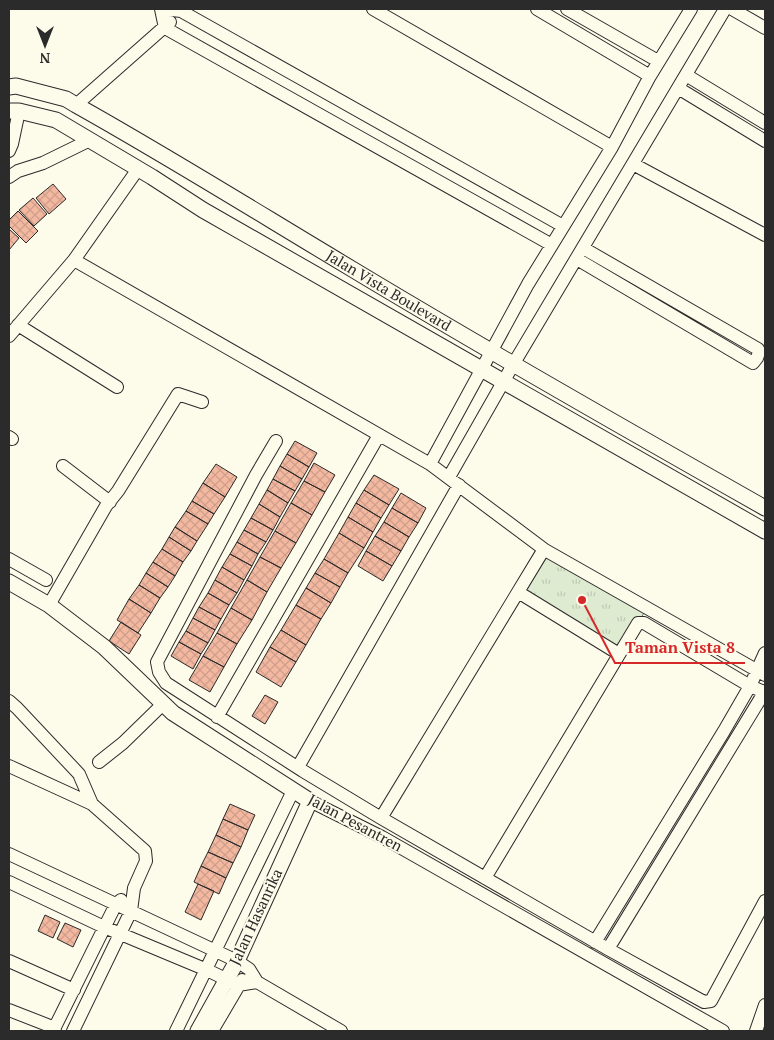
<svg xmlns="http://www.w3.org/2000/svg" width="774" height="1040" viewBox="0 0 774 1040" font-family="'PT Serif',serif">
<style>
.park{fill:url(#park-tufts);stroke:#74746e}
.building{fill:url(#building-cross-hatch);stroke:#2b2b2b}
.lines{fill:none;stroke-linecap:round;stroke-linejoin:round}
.minor-casing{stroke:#2b2b2b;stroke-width:14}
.tertiary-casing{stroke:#2b2b2b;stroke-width:17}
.minor{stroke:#fdfbea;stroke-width:12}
.tertiary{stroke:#fdfbea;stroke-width:15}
.labels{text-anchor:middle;stroke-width:4;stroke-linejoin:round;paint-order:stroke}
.street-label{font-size:15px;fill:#2b2b2b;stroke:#fdfbea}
.leader{fill:none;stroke:#d62828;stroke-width:2}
.callout-dot{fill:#d62828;stroke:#fdfbea;stroke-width:2}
.callout-label{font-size:16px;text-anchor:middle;font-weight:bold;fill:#d62828;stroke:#fdfbea;stroke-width:4;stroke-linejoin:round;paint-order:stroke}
</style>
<defs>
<pattern id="park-tufts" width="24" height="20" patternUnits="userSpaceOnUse" patternTransform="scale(1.25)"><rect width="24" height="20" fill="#deebd1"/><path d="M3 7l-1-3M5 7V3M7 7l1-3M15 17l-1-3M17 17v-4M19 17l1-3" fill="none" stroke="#bfcab4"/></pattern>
<pattern id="building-cross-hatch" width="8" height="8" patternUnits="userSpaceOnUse" patternTransform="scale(1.25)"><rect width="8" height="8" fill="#f2b8a0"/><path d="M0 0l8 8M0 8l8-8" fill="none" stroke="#d09e8a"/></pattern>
</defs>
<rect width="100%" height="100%" fill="#fdfbea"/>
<!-- park -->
<path class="park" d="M545,550L647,608L619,654L518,592Z"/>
<!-- building -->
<path class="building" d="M53,184L66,199L49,214L36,198Z
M33,198L47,214L34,226L19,210Z
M18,211L38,231L26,243L9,226V220Z
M9,229L19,238L9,250Z
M295,441L317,453L309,467L287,454Z
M287,454L309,467L302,479L280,466Z
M314,463L335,475L325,492L304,481Z
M216,464L237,477L225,497L203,483Z
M280,466L302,479L295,491L273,479Z
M374,475L399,489L389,505L364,490Z
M273,479L295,491L288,503L267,490Z
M304,481L325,492L312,515L291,503Z
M203,483L225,497L214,514L192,501Z
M267,490L288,503L280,517L259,504Z
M364,490L389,505L381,518L356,503Z
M401,493L426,508L418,523L392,508Z
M192,501L214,514L208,524L186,511Z
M291,503L312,515L296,543L275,531Z
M356,503L381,518L373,532L348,517Z
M259,504L280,517L273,530L251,518Z
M392,508L418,523L409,537L384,522Z
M186,511L208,524L197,541L175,527Z
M348,517L373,532L364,548L339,533Z
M251,518L273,530L266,542L244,530Z
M384,522L409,537L401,551L375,536Z
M175,527L197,541L191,551L169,537Z
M244,530L266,542L258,554L237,542Z
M275,531L296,543L281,568L260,557Z
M339,533L364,548L348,573L324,559Z
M375,536L401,551L392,566L366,551Z
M169,537L191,551L183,562L162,549Z
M237,542L258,554L252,566L230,554Z
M162,549L183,562L175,576L153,562Z
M366,551L392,566L383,581L358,566Z
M230,554L252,566L244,580L222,567Z
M260,557L281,568L267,592L247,580Z
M324,559L348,573L340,587L315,573Z
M153,562L175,576L168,587L146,573Z
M222,567L244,580L237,593L215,580Z
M146,573L168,587L160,598L139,585Z
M315,573L340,587L331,603L306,588Z
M215,580L237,593L229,605L208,593Z
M247,580L267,592L252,620L231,608Z
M139,585L160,598L151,613L129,599Z
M306,588L331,603L321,619L296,605Z
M208,593L229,605L221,619L199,607Z
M129,599L151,613L138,633L117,620Z
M296,605L321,619L306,645L281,630Z
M199,607L221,619L215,630L193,618Z
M231,608L252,620L237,644L217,633Z
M193,618L215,630L208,643L186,631Z
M121,622L141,635L129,654L109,641Z
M281,630L306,645L296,662L270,647Z
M186,631L208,643L201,654L179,642Z
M217,633L237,644L224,667L203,656Z
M179,642L201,654L193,669L171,656Z
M270,647L296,662L281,687L256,672Z
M203,656L224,667L210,692L189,680Z
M265,695L278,702L265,724L252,716Z
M230,804L255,815L248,830L223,819Z
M223,819L248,830L241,847L216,835Z
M216,835L241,847L233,863L208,852Z
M208,852L233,863L226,878L201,866Z
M201,866L226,878L219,894L194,882Z
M198,884L214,891L201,920L185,912Z
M45,915L60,922L53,938L38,931Z
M65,923L81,930L73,947L57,939Z"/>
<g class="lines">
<!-- minor casing -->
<g class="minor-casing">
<path id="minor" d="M161,9L165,28L552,245
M163,9L181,11L563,226
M373,9L612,147
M537,9L650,76
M567,9L658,61
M732,9L765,28
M686,75L765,123
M678,88L765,141
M76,105L170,22
M9,151L12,144L19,111
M633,164L765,235
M9,177L18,171L43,163L90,140
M577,259L753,363L757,358L759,352L758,349L583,248
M74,260L138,169
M18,325L117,387
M9,336L74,260L430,464L545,550
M9,437L12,439
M276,441L256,475L157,662L159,672L166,683L303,771L381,818L608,949L704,1002L711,1001L765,901
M430,464L528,284L612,147L650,76L691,9
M63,466L110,502
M449,477L514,363L725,9
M9,559L46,580
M518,592L619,654
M49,605L106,506L118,491L178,394L202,402
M9,701L17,708L79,774L92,804
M217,717L379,435
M99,762L123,743L163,704
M9,766L92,804L145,851L146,861L134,888L131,911L73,1031
M298,767L459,485
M310,801L382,837L723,1031
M381,818L541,554L545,550L765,675
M9,854L237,961L249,969L257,982L341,1031
M485,878L638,623H644L750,686L764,692
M9,882L104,927L207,970L238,985L257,982
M595,942L724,731L750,686L765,653
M608,949L765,691
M9,961L74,990
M9,1010L55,1028
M53,1031L116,904L121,900
M176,1031L290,797
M212,1031L242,980
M756,1031L765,1005"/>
</g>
<!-- tertiary casing -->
<g class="tertiary-casing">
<g id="tertiary">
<path id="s1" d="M9,87L16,86L66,99L76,105C169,157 260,214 352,269C488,351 627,430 765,508"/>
<path d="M9,111H19L56,120L152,177L203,210L765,531"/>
<path d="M9,582L49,605L104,647L173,713L310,801L237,961L198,1031"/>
</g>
</g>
<!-- minor -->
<use href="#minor" class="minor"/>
<!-- tertiary -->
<use href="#tertiary" class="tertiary"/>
</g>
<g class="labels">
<!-- street labels -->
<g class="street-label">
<text dy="5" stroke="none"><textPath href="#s1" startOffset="434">Jalan Vista Boulevard</textPath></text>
<text transform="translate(355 823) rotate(28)" y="5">Jalan Pesantren</text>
<text transform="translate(256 917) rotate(-65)" y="5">Jalan Hasanrika</text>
</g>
</g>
<!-- callouts -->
<path class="leader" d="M582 600L615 663H745"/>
<circle class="callout-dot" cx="582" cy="600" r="5"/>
<g class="callout-label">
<text x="680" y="653">Taman Vista 8</text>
</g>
<!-- border -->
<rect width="774" height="1040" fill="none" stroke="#2b2b2b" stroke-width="20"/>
<!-- north arrow -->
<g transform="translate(45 45) rotate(180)" stroke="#fdfbea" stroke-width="4" paint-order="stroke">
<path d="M0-4L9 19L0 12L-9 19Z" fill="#2b2b2b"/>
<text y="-8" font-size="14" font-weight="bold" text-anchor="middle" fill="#2b2b2b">N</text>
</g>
</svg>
